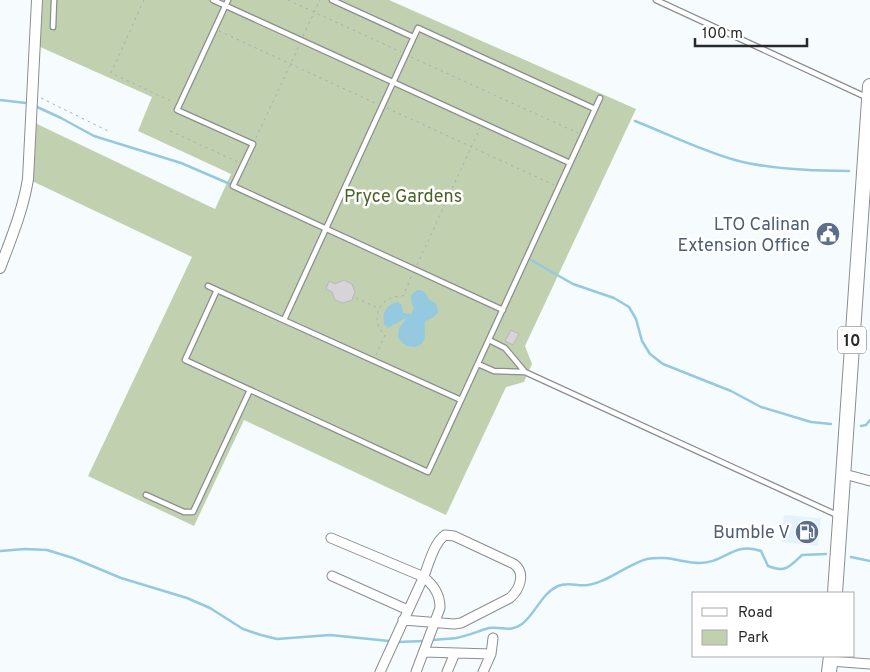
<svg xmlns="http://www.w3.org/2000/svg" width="870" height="672" viewBox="0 0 870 672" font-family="Overpass,sans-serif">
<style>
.built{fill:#e6f2fb}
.green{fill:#c1d1af}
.water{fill:#94c9df}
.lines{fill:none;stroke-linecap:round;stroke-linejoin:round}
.stream{stroke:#94c9df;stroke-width:2.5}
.building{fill:#d6d4d9;stroke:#b9b7bc}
.service-casing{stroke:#8a8e92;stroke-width:7}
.minor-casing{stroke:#8a8e92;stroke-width:11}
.tertiary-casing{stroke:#8a8e92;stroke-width:12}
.trunk-casing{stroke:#8a8e92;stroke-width:16}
.path{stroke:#aaaeb0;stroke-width:1;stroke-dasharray:2.5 4;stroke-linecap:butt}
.service{stroke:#fff;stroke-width:4.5}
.minor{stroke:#fff;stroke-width:9}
.tertiary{stroke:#fff;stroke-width:10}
.trunk{stroke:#fff;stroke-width:14}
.labels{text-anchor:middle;stroke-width:5;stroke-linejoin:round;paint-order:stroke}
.shield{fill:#fff;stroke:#68696b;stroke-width:1}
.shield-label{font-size:16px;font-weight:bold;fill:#28292b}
.park-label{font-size:18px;fill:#496124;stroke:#fff}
.service-label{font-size:18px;fill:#4e5e75;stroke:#fff;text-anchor:end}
</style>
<rect width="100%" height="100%" fill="#f6fbfe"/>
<!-- built -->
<path class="built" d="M784,515L821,518L818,546L781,542Z"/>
<!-- green -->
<path class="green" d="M41,0H389L636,109L525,346L532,364L524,382L506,387L446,515L244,420L194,526L88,476L192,257L32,181L35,123L215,209L231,174L138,131L152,97L38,46Z"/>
<!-- water -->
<path class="water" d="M417,290C424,290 425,292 428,298C430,301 435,302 437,305L438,312C435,319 429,317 425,323C424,328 426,334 424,340C418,352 403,347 398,337L399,328L406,319H404L388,328L384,324C382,313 386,305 397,302L402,305L403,313L411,314L414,308L411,302V295Z"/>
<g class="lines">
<!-- stream -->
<path class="stream" d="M0,100L26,103
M35,106L61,118L94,136L181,163L230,184
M635,121C668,134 700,150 735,160C768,169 814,171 849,171
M531,260L573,284L614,298L629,307L636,319L642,341L650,354L663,364L731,391L761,407L811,422L831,424
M861,426L866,425L870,420
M0,551L25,549L47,550L73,558L121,578L187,598L210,608L243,629L261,635L277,639L330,635L389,641
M851,557L870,561
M434,640C441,639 449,639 456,638C468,636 478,631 489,628C502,626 510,633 522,624C535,614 542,593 558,586C569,581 577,587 588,585C606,583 628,564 647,559C668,555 682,563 700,563C724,563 735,541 761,551L768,566C786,573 789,567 802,555L826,554
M398,642L424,641"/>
</g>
<!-- building -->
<path class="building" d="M344,280L352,284L355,292L352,300L343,303L335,300L332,292L326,289L329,281L335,284Z
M511,330L519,334L513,345L505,341Z
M804,525H811L810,539L803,538Z"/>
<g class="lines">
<!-- service casing -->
<g class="service-casing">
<path id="service" d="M213,0L570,163
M228,0L177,110L253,144L233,186L503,310
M332,0L413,37
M656,0L866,97
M53,27L54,0
M208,286L461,400
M217,290L185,360L428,472L600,98
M284,320L418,28L595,109
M489,340L505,348L525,372
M478,364L494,371L525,372L837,515
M146,495L184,512H193L250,390"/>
</g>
<!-- minor casing -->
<g class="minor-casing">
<path id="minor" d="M844,474L870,481
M331,538L424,577C434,586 440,594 440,608L416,672
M332,576L408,610
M424,652L491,654
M830,661L870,664
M380,672C395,640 409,608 424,576C429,563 434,543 445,535L454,536L514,564C526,573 520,589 510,598L461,623L454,624L403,620
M447,672L455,653
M483,672L491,654L493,638"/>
</g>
<!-- tertiary casing -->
<g class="tertiary-casing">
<path id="tertiary" d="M0,268C11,239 23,210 28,179L37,0"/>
</g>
<!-- trunk casing -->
<g class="trunk-casing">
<path id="trunk" d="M835,593L870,86
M829,672L831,656"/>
</g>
<!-- path -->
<path class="path" d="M144,0L111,73L173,102
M288,0L401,52
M219,31L377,104
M303,36L320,0
M411,57L578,133
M41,98L110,132
M387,108L554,185
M170,131L238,162
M256,138L299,46
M417,265L480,128
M356,298L378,308
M376,355L385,335C368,319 380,295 403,296L412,275"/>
<!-- service -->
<use href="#service" class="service"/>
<!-- minor -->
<use href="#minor" class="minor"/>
<!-- tertiary -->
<use href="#tertiary" class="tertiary"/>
<!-- trunk -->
<use href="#trunk" class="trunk"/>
</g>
<!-- icons -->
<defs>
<g id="civic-disc" transform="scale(1.25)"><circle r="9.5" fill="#5c6f8a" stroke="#fff"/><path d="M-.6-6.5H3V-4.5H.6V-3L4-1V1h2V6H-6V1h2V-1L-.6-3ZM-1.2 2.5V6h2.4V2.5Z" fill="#fff"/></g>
<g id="fuel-disc" transform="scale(1.25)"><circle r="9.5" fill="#5c6f8a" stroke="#fff"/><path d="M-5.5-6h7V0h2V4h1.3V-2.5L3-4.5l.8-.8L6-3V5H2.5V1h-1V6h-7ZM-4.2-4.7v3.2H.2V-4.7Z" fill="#fff"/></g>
</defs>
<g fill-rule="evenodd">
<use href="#civic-disc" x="828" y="234"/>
<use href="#fuel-disc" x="807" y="532"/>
</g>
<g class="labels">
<!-- shield labels -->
<rect class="shield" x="838" y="326.5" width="28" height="27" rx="4"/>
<g class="shield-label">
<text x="852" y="346">10</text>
</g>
<!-- park labels -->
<g class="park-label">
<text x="403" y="202">Pryce Gardens</text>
</g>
<!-- service labels -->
<g class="service-label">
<text x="810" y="230">LTO Calinan<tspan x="810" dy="21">Extension Office</tspan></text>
<text x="790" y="538">Bumble V</text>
</g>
</g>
<!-- legend -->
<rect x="692" y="592" width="162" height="65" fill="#ffffff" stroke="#a9a9aa"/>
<rect x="702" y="608" width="25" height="8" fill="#ffffff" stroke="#a9a9aa"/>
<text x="738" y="617" font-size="15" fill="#28292b">Road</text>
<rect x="702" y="630" width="25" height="15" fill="#c1d1af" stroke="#a9a9aa"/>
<text x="738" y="642" font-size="15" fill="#28292b">Park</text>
<!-- scale -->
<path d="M695 38v8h112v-8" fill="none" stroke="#28292b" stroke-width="2.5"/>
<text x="702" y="38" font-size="15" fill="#28292b" stroke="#ffffff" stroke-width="4" paint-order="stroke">100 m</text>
</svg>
